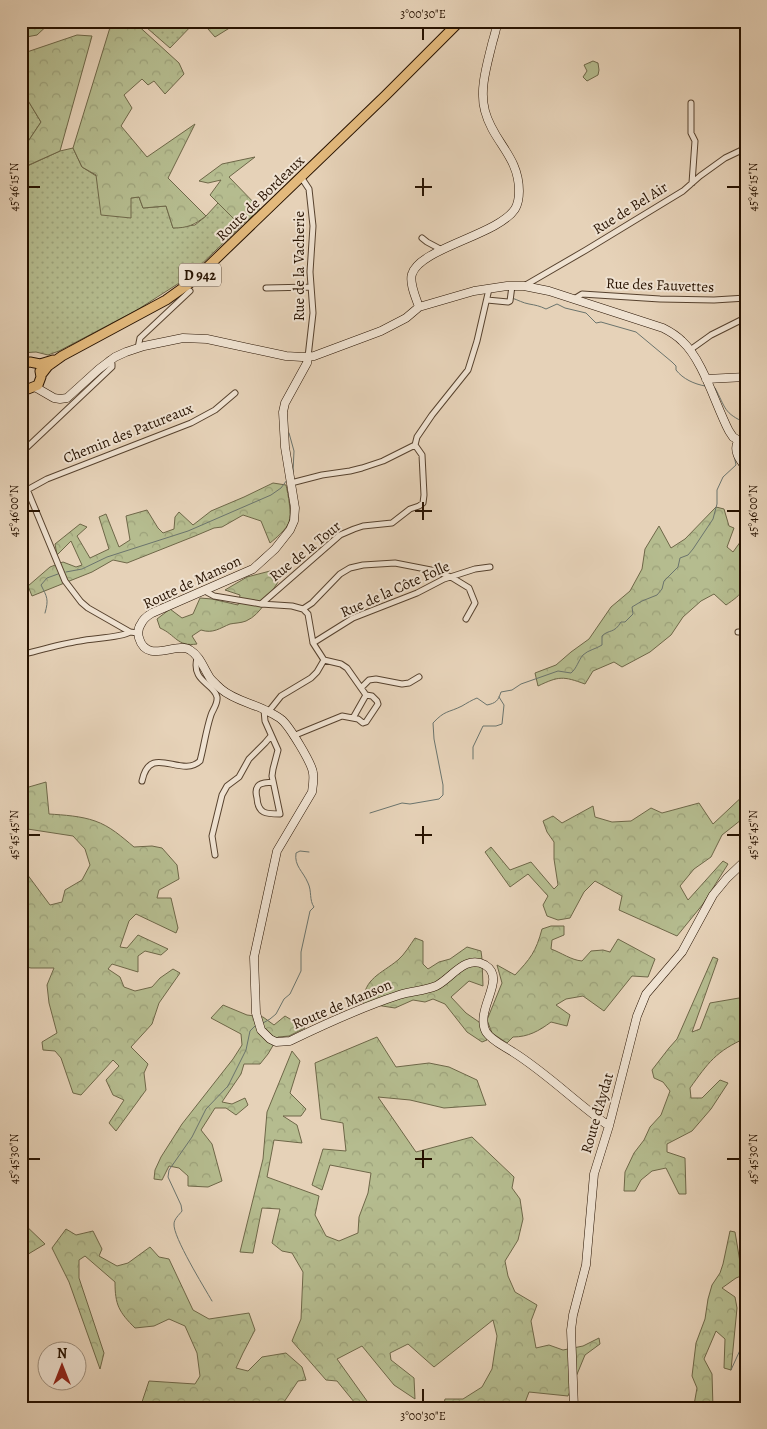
<svg xmlns="http://www.w3.org/2000/svg" width="767" height="1429" viewBox="0 0 767 1429" font-family="Alegreya,serif">
<style>
.grass{fill:url(#grass-dots);stroke:#6e6748}
.forest{fill:url(#forest-crowns);stroke:#6e6748}
.lines{fill:none;stroke-linecap:round;stroke-linejoin:round}
.stream{stroke:#6b746d;stroke-width:1}
.street-casing{stroke:#57422e;stroke-width:7}
.secondary-casing{stroke:#271200;stroke-width:9}
.primary-casing{stroke:#271200;stroke-width:11}
.street{stroke:#efe2d1;stroke-width:5}
.secondary{stroke:#efe2d1;stroke-width:8}
.primary{stroke:#e3b97c;stroke-width:9}
.ticks{fill:none;stroke:#271200;stroke-width:2}
.labels{text-anchor:middle;stroke-width:4;stroke-linejoin:round;paint-order:stroke}
.shield{fill:#efe2d1;stroke:#63503f;stroke-width:1}
.shield-label{font-size:14px;font-weight:bold;fill:#271200}
.street-label{font-size:15px;fill:#271200;stroke:#efe2d1}
.neatline{fill:none;stroke:#271200;stroke-width:2}
.ticks-label{font-size:12px;text-anchor:middle;fill:#271200}
</style>
<defs>
<pattern id="grass-dots" width="8" height="8" patternUnits="userSpaceOnUse" patternTransform="scale(1.25)"><rect width="8" height="8" fill="#b5bc8f"/><path d="M2 2h.1M6 6h.1" fill="none" stroke="#9ca17a" stroke-width="1.8" stroke-linecap="round"/></pattern>
<pattern id="forest-crowns" width="20" height="18" patternUnits="userSpaceOnUse" patternTransform="scale(1.25)"><rect width="20" height="18" fill="#b5bc8f"/><path d="M2 6a3 3 0 1 1 6 0M12 15a3 3 0 1 1 6 0" fill="none" stroke="#9ca17a"/></pattern>
</defs>
<rect width="100%" height="100%" fill="#e6d2b8"/>
<filter id="stains"><feTurbulence type="fractalNoise" baseFrequency=".004" numOctaves="4"/><feColorMatrix values="0 0 0 0 .2 0 0 0 0 .09 0 0 0 0 .02 0 0 0 .5 -.17"/></filter>
<radialGradient id="worn" r=".72"><stop offset=".6" stop-color="#630" stop-opacity="0"/><stop offset="1" stop-color="#630" stop-opacity=".3"/></radialGradient>
<!-- grass -->
<path class="grass" d="M139,21H196L170,48Z
M21,89L41,122L21,152Z
M73,148L82,167L131,198L139,197L143,208L166,206L173,228L195,225L206,216L218,203L241,226L187,278L137,310L59,351L48,355L36,352L21,353V166L23,168L60,151Z"/>
<!-- forest -->
<path class="forest" d="M21,21H52L37,35L21,38Z
M112,21H133L179,63L184,74L165,94L154,81L148,85L142,79L124,95L132,108L121,126L147,157L195,124L168,178L206,216C194,225 188,228 173,228L166,206L143,208L139,197L131,198V218L101,215L96,175L82,167L73,148Z
M201,21H237L236,24L215,37Z
M77,35L92,36L60,151L22,168L21,152L41,122L21,89V54Z
M593,61L598,63L599,70L598,75L587,81L583,77L587,71L584,65Z
M255,157L229,177L260,209L241,226L210,195L221,180L208,183L199,181L222,164Z
M273,483L286,485C288,494 292,514 289,522C286,530 276,538 270,543L261,521L243,515L222,527L214,528L195,536L127,563L113,560L92,572L32,596L28,586L50,567L63,562L76,567L82,565L71,541L57,555L55,544L80,524L87,527L77,536L90,558L109,549L99,517L106,514L119,547L130,540L126,516L147,510L158,528L163,533L174,529L175,517L179,512L193,525L211,511L244,497Z
M716,507L724,509L729,526L734,528L727,547L733,552L746,534V557L741,566C753,585 741,595 726,605L714,594L701,601L683,617L671,635L650,652L622,667L614,662L593,671L585,684C563,676 559,676 538,686L535,673L556,665L571,652L589,639L611,607L630,591L642,569L645,549L659,526L671,548L685,539Z
M274,570L278,582C269,595 262,614 246,621C241,623 235,623 230,624C220,628 213,634 201,630L192,636L197,644C177,647 176,635 160,628L157,619L170,609L182,618L193,614L200,598L212,599L238,605L240,595L225,590L247,577Z
M46,782L49,814C64,815 81,816 95,821C110,826 122,837 134,847L152,846L162,848L177,865L179,879L159,890L157,898H171L178,928L176,933L136,914L129,921L120,947L127,948L138,935L168,949L161,955L145,951L138,956V972L112,964L108,969L120,977L124,987L135,991L152,987L160,978L173,969L180,973L159,1003L152,1024L131,1047L148,1064L144,1073L146,1090L116,1131L109,1123L124,1100L113,1095L106,1080L119,1066L113,1060L81,1095L73,1093L61,1058L55,1051L43,1050L42,1042L57,1033L49,1003L47,985L54,968H31L21,966V866L50,905L62,902L65,890L82,880L90,865L85,849L73,836L21,828V804H27L22,789Z
M746,793V816L722,835L711,857L694,869L680,886L688,900L723,861L728,864L703,904L677,936L619,910L622,896L595,881L584,892L570,918L558,920L547,916L543,905L548,896L528,874L510,887L485,852L491,847L510,870L531,862L554,889L558,885L554,859V842L547,832L543,821L553,816L562,823L593,806L595,817L612,822L631,821L651,808L662,813L699,803L713,824Z
M551,926H564V935L552,940L551,949C562,953 571,960 582,961L591,951L603,950L610,952L618,939L655,959L648,977L632,976L604,1011L583,996L566,999L556,1005L570,1015L567,1026L551,1022C539,1031 528,1037 513,1037L507,1043L492,1033L487,1020L502,983L497,965L515,975C530,959 536,952 542,929Z
M415,938L423,941V964L428,969L439,962L450,959L467,947L481,951L482,959L483,986L469,981L451,997L466,1013L479,1022L487,1040L482,1042L467,1032L445,1004L433,999L425,1002L413,1000L395,1008L363,1003C364,978 381,974 398,960C405,954 410,945 415,938Z
M713,957L718,959L692,1032L700,1029L710,1003L739,998L746,1007V1038C716,1051 708,1063 690,1088L691,1098H702L720,1080L728,1083L711,1109L692,1131L667,1144V1152L685,1158L686,1194H679L666,1168L652,1171L641,1180L635,1191H624L625,1172L634,1153L644,1140L650,1127L661,1115L670,1091L663,1082L654,1078L652,1070L669,1048L677,1039Z
M223,1005L247,1015L263,1017L274,1025L285,1016L305,1028L289,1036L278,1037L268,1054L260,1064H244L241,1074L222,1102L232,1104L245,1098L248,1105L236,1115L226,1108H215L201,1130L212,1144L222,1181L208,1187L188,1186V1176L179,1168L169,1166L162,1180L154,1179L155,1170L161,1157L182,1124L233,1059L242,1045L241,1034L211,1018Z
M377,1037L396,1067L429,1063L449,1067L477,1080L486,1105L444,1108L410,1100L378,1097L416,1152L472,1137L514,1177L512,1188L520,1199L523,1219L518,1240L505,1261L508,1276L515,1292L537,1305L531,1321L536,1348L549,1345L563,1350L583,1346L599,1338L600,1344L585,1355L568,1396L529,1392L523,1408H443L445,1399H463L482,1387L492,1369L497,1336L493,1320L434,1367L408,1344L390,1353L391,1360L414,1378L415,1399L394,1385L362,1346L337,1359L372,1408H359L337,1381L326,1380L292,1341L301,1319L303,1272L292,1253L282,1251L272,1243L280,1209L262,1208L253,1253L240,1252L263,1159L267,1112L292,1051L300,1061L290,1093L306,1109L301,1116H283L297,1125L302,1143L274,1140L267,1177L319,1196L315,1215L326,1236L339,1241L358,1233L359,1217L368,1193L371,1173L330,1165L322,1190L312,1185L323,1149L346,1151L343,1123L321,1119L315,1063Z
M21,1221L45,1244L25,1256H21Z
M66,1229L76,1235L93,1231L102,1249L99,1256L117,1266L128,1263L150,1247L159,1257L169,1259L193,1310L209,1319L249,1313L255,1330L243,1353L236,1368L248,1371L262,1357L286,1353L302,1367L306,1380L298,1381L280,1408H163L142,1402L149,1381L195,1384L200,1376L197,1353L185,1326L169,1319L154,1326L135,1328C119,1312 115,1305 115,1282L85,1256L79,1260V1278L104,1353L100,1369L69,1282L52,1248Z
M730,1231L735,1232L741,1268L746,1270V1274L736,1278L722,1288L735,1297L737,1308L731,1370L724,1368L725,1339L716,1331L704,1359L712,1374L713,1408H691L694,1405L697,1388L692,1376L696,1343L705,1319L708,1299L712,1285L720,1273L723,1264Z"/>
<g class="lines">
<!-- stream -->
<path class="stream" d="M512,298C518,300 523,303 529,304C535,305 540,306 546,309L557,304L565,308L586,313L596,323L601,322L636,332L672,362L676,366V370C683,379 694,384 705,386
M715,388C726,408 723,413 746,423
M289,433L294,451L293,472
M744,439L746,438
M66,572L82,569L107,557L188,531L271,495L281,488L287,480
M45,613C49,599 47,597 41,585L47,578L58,574
M473,759V747L483,726H496L502,724L504,705L499,697
M370,813L402,803L410,804L439,799L443,795V785L434,739L433,723C445,710 448,713 462,706C467,703 472,700 477,698L487,705C496,703 498,701 501,692L512,690L521,684L558,671L571,673C577,668 578,661 583,655C588,650 596,649 602,645V636C609,629 614,634 621,622H625L633,614L632,607L642,601L657,595L662,589L664,581L678,567L680,558L688,555L693,549L713,519L717,504V490L723,477L736,465L734,455
M263,1023L270,1019L276,1014L284,999L290,994L301,971V952L310,911L314,907C309,900 312,891 308,883C303,871 294,866 296,853L300,851L309,852
M212,1301C204,1287 173,1237 174,1224C174,1219 179,1215 182,1211L181,1205L168,1177L169,1170L192,1137L206,1109L228,1086L246,1050L250,1031L255,1026
M731,1370L746,1337"/>
<!-- street casing -->
<g class="street-casing">
<path id="street" d="M691,103V133L695,141L692,183
M301,177L309,189L313,226L310,272L313,313L308,357
M422,238L427,242L442,250
M524,286L586,250L683,191L700,176L725,158L746,148
M266,288L311,287
M574,299L582,294L660,299L714,300L746,298
M487,300L508,302L510,301L512,286
M138,348L140,338L190,291
M690,350L711,335L743,319L746,316
M21,453L112,367V364L109,360
M21,457L24,482L65,581L81,602L88,608L130,632L138,633
M291,483L322,475L350,471L362,468L383,461L415,445L417,437L432,415L468,370L477,341L489,289
M27,490L47,479L191,423L215,410L235,393
M203,590L214,596L261,604L292,606L303,609L308,614L313,643L324,660
M261,604L340,535L354,529L363,526L392,523L410,509L419,506L423,503L424,495L422,455L415,445
M303,609L312,603L340,574L350,568L363,565L395,563L436,571L451,577L469,588L475,603L466,619
M738,632H746
M313,643L353,618L417,593L444,579L475,569L490,567
M21,655C41,650 60,644 80,641C93,638 120,638 130,632
M361,688L369,680L376,679L402,684L409,683L419,677
M264,710L265,721L278,750L273,769L272,776L280,814C266,814 258,814 257,798C256,794 255,790 258,786C261,782 269,783 273,782
M269,711L281,696L311,678L317,672L324,660L341,664L347,668L366,695L353,718
M293,736L342,716L358,719L363,723L366,722L378,704L377,701L372,696L366,695
M142,781C150,742 181,779 200,761C204,746 206,730 211,715C213,709 218,704 217,697C214,683 191,682 197,658
M215,855L212,836L222,795L227,786L239,777L249,759L265,743L271,736"/>
</g>
<!-- secondary casing -->
<g class="secondary-casing">
<path id="secondary" d="M419,307C416,298 409,283 412,274C420,248 498,235 515,209C518,204 519,198 519,191C519,156 493,142 485,111C479,90 487,65 492,44C494,36 497,29 497,21
M308,357L307,363L285,403L283,412L285,447L295,508L294,521L290,530L275,549L253,569L152,613C147,616 143,619 141,624C138,628 138,634 139,638C147,665 176,641 190,650C200,656 204,669 210,678C213,682 217,685 221,689C235,701 253,703 269,712C273,714 279,717 282,720C289,726 312,763 313,773C314,779 313,785 312,792L277,851L254,957L256,1013L261,1030L270,1039L276,1042L290,1041C325,1024 362,1007 399,995C411,991 424,991 436,986C451,979 465,954 485,965C508,979 474,1009 486,1032C492,1041 504,1046 513,1052C548,1074 576,1103 609,1126
M706,379L746,377
M35,387L54,398L60,399L67,398L99,369L115,357L126,352L144,346L183,338L207,339L286,356L302,357L314,356L381,331L406,318L419,307L474,291L507,286H524L549,291L663,328C669,331 676,335 682,341C703,360 715,404 729,431L733,437L746,445
M738,441C733,451 739,459 746,468
M574,1408L571,1330L573,1315L586,1265L594,1174L609,1126L637,1016L646,994L682,952L713,895L727,878L746,860"/>
</g>
<!-- primary casing -->
<g class="primary-casing">
<path id="primary" d="M21,363L30,362L40,364L53,360
M41,375L48,366L62,356L166,300L194,280L386,95L460,21
M21,387L28,389L38,385L41,377L40,371"/>
</g>
<!-- street -->
<use href="#street" class="street"/>
<!-- secondary -->
<use href="#secondary" class="secondary"/>
<!-- primary -->
<use href="#primary" class="primary"/>
</g>
<!-- ticks -->
<path class="ticks" d="M423,28V40M423,178V196M28,187H40M415,187H432M727,187H740M423,502V520M28,511H40M415,511H432M727,511H740M423,826V844M28,835H40M415,835H432M727,835H740M423,1150V1168M28,1159H40M415,1159H432M727,1159H740M423,1389V1402"/>
<g class="labels">
<!-- shield labels -->
<rect class="shield" x="179" y="263.5" width="42" height="23" rx="4"/>
<g class="shield-label">
<text x="200" y="280">D 942</text>
</g>
<!-- street labels -->
<g class="street-label">
<text transform="translate(260 198) rotate(-44)" y="5">Route de Bordeaux</text>
<text transform="translate(630 208) rotate(-32)" y="5">Rue de Bel Air</text>
<text transform="translate(299 266) rotate(-90)" y="5">Rue de la Vacherie</text>
<text transform="translate(660 285) rotate(2)" y="5">Rue des Fauvettes</text>
<text transform="translate(128 433) rotate(-22)" y="5">Chemin des Patureaux</text>
<text transform="translate(305 551) rotate(-39)" y="5">Rue de la Tour</text>
<text transform="translate(192 582) rotate(-25)" y="5">Route de Manson</text>
<text transform="translate(395 589) rotate(-24)" y="5">Rue de la Côte Folle</text>
<text transform="translate(342 1004) rotate(-23)" y="5">Route de Manson</text>
<text transform="translate(597 1113) rotate(-74)" y="5">Route d'Aydat</text>
</g>
</g>
<!-- margin -->
<rect width="767" height="1429" fill="none" stroke="#e6d2b8" stroke-width="55"/>
<!-- north arrow -->
<g transform="translate(62 1366)"><circle r="24" fill="#efe2d1" stroke="#9f8f7d"/>
<path d="M0-4L9 19L0 12L-9 19Z" fill="#8f2418"/>
<text y="-8" font-size="14" font-weight="bold" text-anchor="middle" fill="#271200">N</text>
</g>
<rect x="28" y="28" width="712" height="1374" class="neatline"/>
<g class="ticks-label">
<text x="423" y="18">3°00'30"E</text>
<text transform="translate(14 187) rotate(-90)" y="4">45°46'15"N</text>
<text transform="translate(753 187) rotate(-90)" y="4">45°46'15"N</text>
<text transform="translate(14 511) rotate(-90)" y="4">45°46'00"N</text>
<text transform="translate(753 511) rotate(-90)" y="4">45°46'00"N</text>
<text transform="translate(14 835) rotate(-90)" y="4">45°45'45"N</text>
<text transform="translate(753 835) rotate(-90)" y="4">45°45'45"N</text>
<text transform="translate(14 1159) rotate(-90)" y="4">45°45'30"N</text>
<text transform="translate(753 1159) rotate(-90)" y="4">45°45'30"N</text>
<text x="423" y="1420">3°00'30"E</text>
</g>
<rect width="100%" height="100%" filter="url(#stains)"/>
<rect width="100%" height="100%" fill="url(#worn)"/>
</svg>
